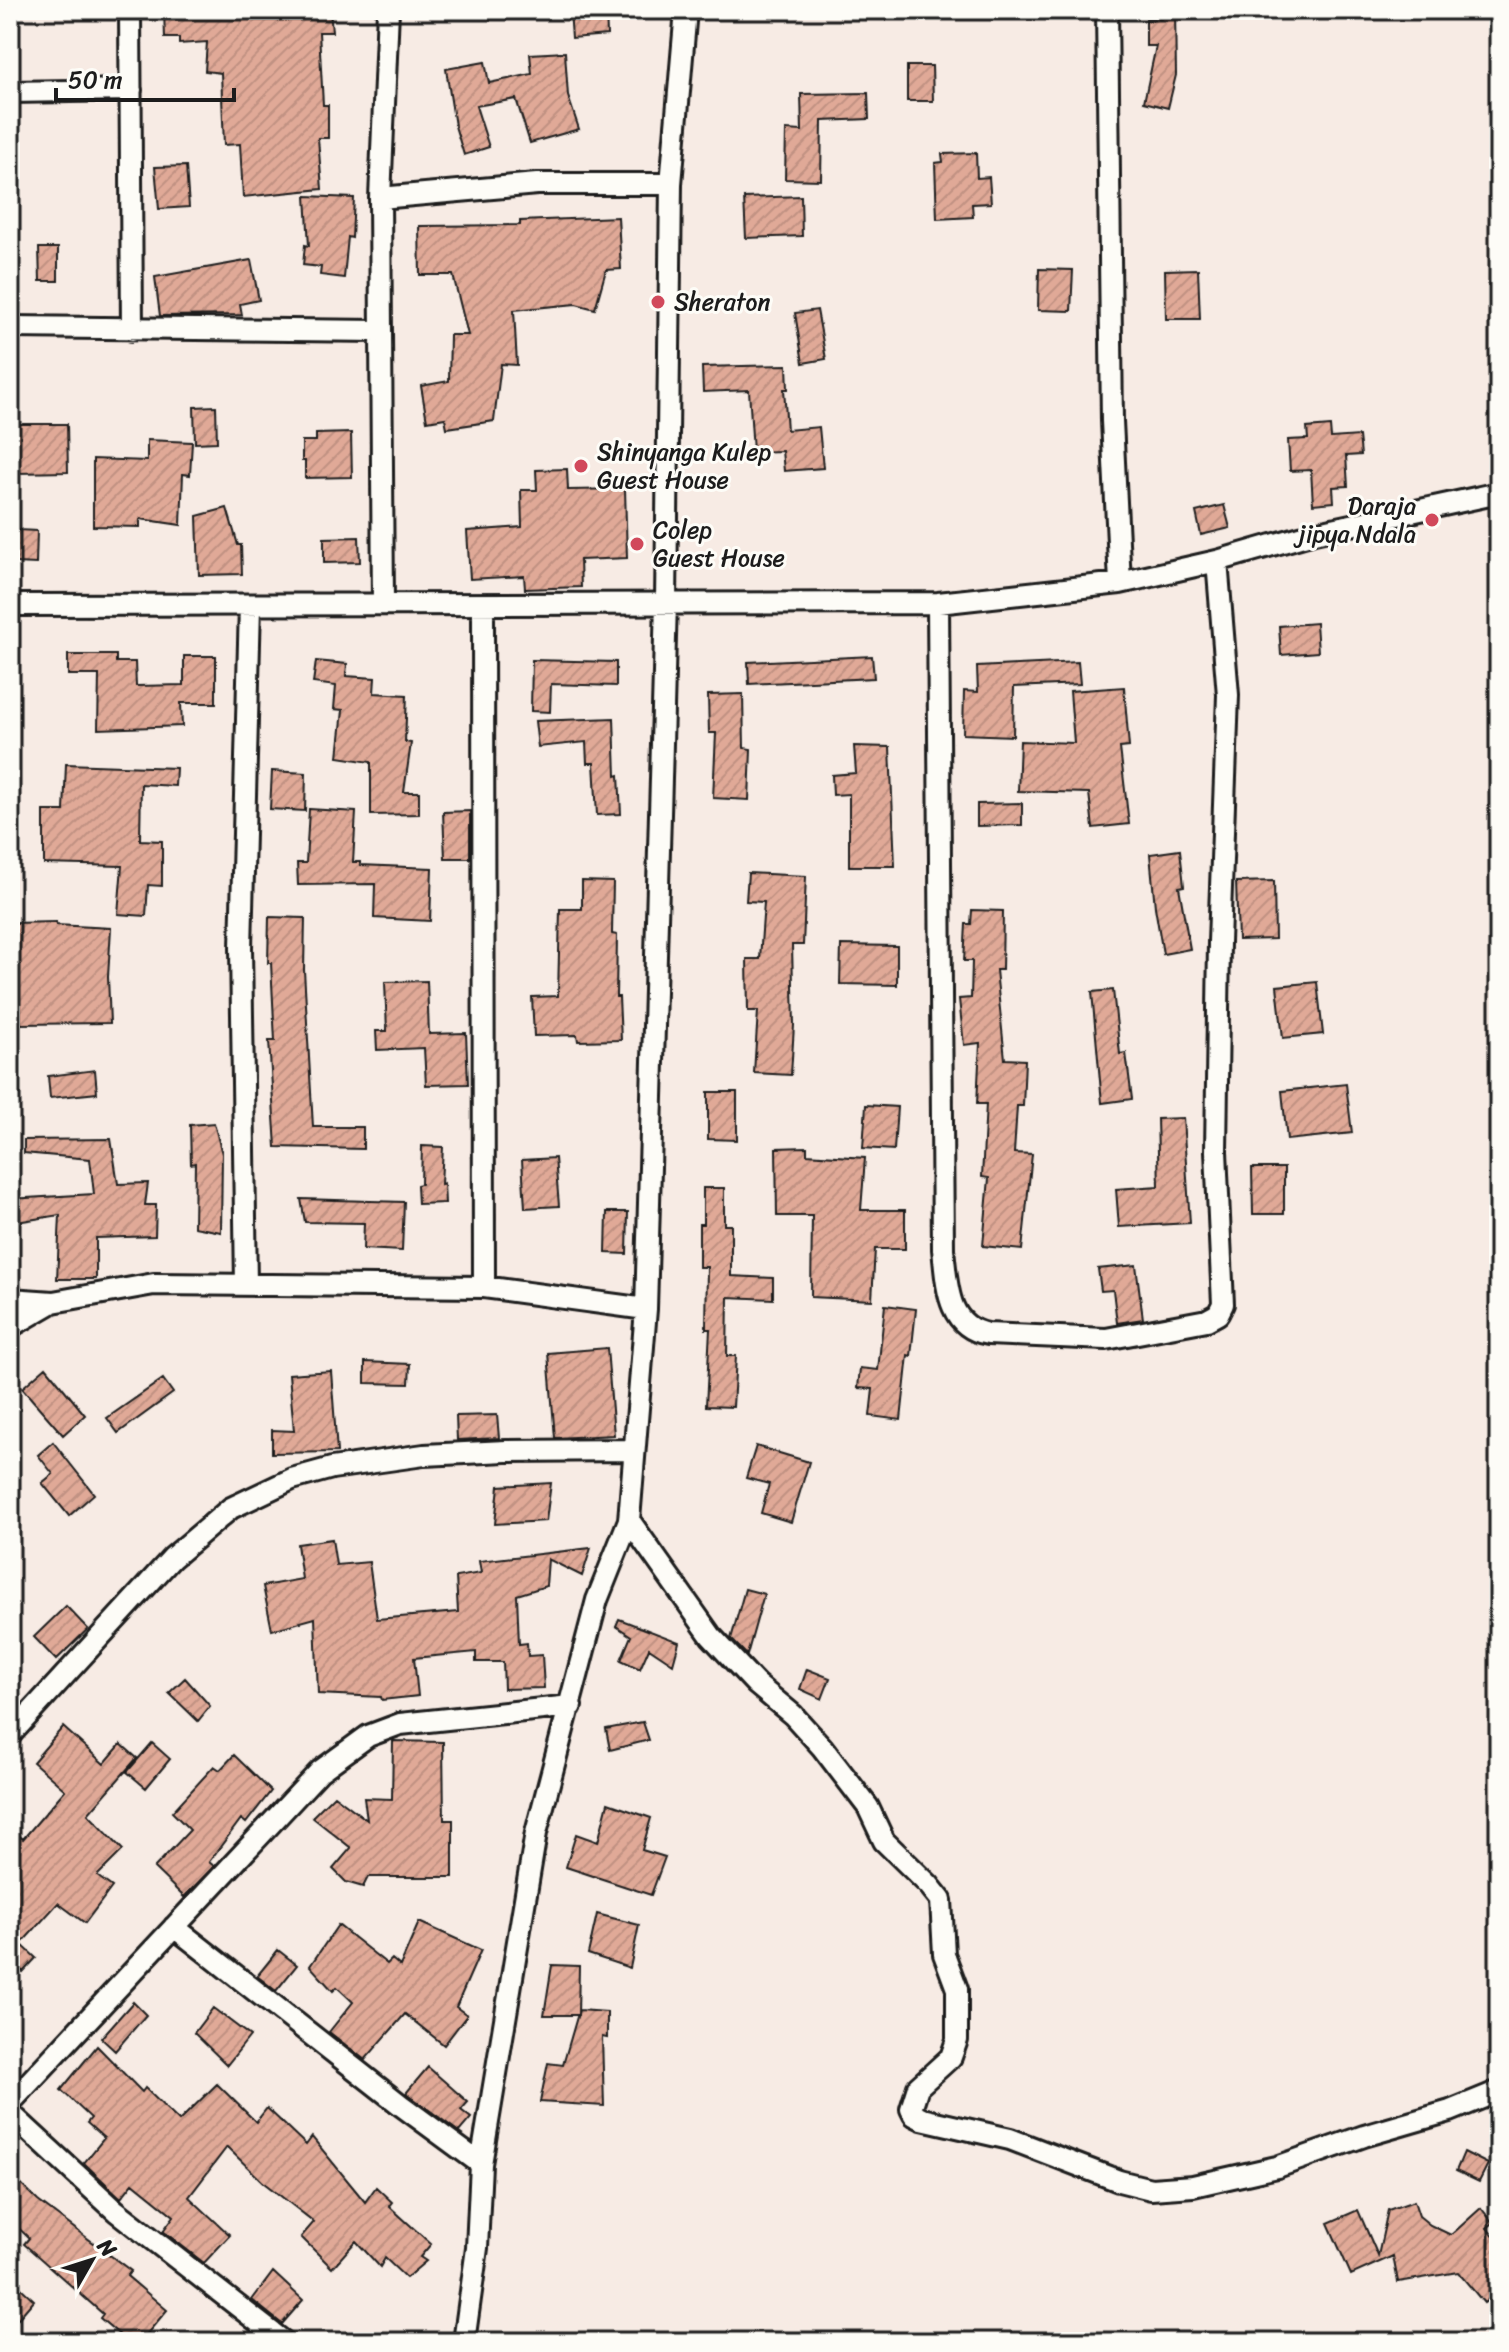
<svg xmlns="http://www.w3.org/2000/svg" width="1509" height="2352" viewBox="0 0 1509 2352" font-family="Sriracha,sans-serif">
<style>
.building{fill:url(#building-hatch);stroke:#1c1c1c;stroke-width:2}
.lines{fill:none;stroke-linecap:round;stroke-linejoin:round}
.street-casing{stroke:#1c1c1c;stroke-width:26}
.street{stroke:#fdfcf7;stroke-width:20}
.poi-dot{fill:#d1495b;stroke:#fdfcf7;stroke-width:3}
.labels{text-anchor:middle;stroke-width:6;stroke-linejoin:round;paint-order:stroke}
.poi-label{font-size:24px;fill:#1c1c1c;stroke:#fdfcf7;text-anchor:start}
</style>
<defs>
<pattern id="building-hatch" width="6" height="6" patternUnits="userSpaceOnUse" patternTransform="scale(2)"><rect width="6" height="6" fill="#e0a997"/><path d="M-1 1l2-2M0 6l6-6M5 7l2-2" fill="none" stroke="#c09182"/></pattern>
</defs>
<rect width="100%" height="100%" fill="#f7ebe4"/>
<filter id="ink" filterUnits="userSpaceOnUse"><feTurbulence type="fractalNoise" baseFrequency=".0125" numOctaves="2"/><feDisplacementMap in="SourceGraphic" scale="16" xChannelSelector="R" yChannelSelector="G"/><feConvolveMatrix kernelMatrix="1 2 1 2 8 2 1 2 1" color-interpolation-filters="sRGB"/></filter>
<g filter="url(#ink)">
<!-- building -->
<path class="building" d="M164,10H330L332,32H319L323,105H328V138H318L322,189L243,197L240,144L224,145L221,73L205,71L207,42L179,44V38H165Z
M570,10H606L607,35L572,38Z
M1163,10H1175L1176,75L1168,108L1144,102L1156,46H1146V19H1161Z
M565,52L568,96L579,129L530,143L516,99L476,106L489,147L464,155L455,126L446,69L485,62L489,83L532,74L530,54Z
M907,66H932L933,101H907Z
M868,93L869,119L822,121L821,180L785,179L786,130L802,131L801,94Z
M976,153L977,178L989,177L991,203L972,204L973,217L937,219L935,163L943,162L942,154Z
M186,166L189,207L159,209L155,167Z
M306,196L354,198L352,238L348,237L344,278L320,275L321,267L303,265L305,245L309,246Z
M801,196L802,236L746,238L744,198Z
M618,217L621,269L606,270L595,309L576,304L514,310L517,365L501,364L494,421L447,428L445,418L427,421L421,386L449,381L450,335H468L453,275H420L419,226L520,225V221Z
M39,248H58V281H40Z
M251,260L259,300L240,304L242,315L160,316L155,277Z
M1039,269L1073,270L1071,311L1038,310Z
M1198,269L1200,319H1166L1165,270Z
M817,310L826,359L803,363L795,313Z
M787,365L788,389H784L787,430L819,427L823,468L784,471L782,451L753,452L749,390L703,392L702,367Z
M216,406L217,442L195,443L194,407Z
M15,424H67L68,472L16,473Z
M1330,426L1331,438L1359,436L1361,455L1346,456L1348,486L1333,487L1334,502L1313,504L1311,470L1290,471L1288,440L1308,439L1307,428Z
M351,433L352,477L305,478V461H302V441H316V434Z
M147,440L192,442L190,475L183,474L181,525L140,519V527L93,526V459L147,461Z
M567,469L568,490L625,489L627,558L580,560L581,587L525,589L524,576L470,579L467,531L522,527L521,490H537L536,470Z
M1224,505L1230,528L1201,535L1196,512Z
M227,508L238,545H241L242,574L199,575L197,516Z
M17,530L37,531L36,564L16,563Z
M359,537L360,562L324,563V538Z
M1316,623L1318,652L1281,655L1279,626Z
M68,655H116V662H135L136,686L184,685V656H216V703H181L182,726L98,729L99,675H68Z
M872,656L874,678L749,684L748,662Z
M532,660L616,662V686L551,684L550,712L531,711Z
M316,661L347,664L346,676L375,678L374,693L407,695L405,742L411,743L404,792H419V814L371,815V762L338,757L343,710L334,709L336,686L313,683Z
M1078,662L1080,684L1014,687L1013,736L963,734L964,691L978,692L977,667Z
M1124,687L1129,747L1120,748L1129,824L1093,828L1089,793L1018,791L1020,741L1074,743L1070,691Z
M743,694L744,748L751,749L749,800L713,798L716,733H709L708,695Z
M614,718L616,776L619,775L621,814L597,815L594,763H587L586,742L538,747L535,721Z
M854,746L890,747L895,866H849V794L833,795L832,775L856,773Z
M66,764L176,768L175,786L141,784L140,840L162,841V886L148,885L146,916L118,914L122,866L44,864V811H64Z
M272,771L306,773L305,811L270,809Z
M1022,803V825L977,826V804Z
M309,809L356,812L353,862H360V865L432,868L430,921L374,918L375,884L298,885L297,863H306Z
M470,811V858H445L443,812Z
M1180,850L1184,886L1179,887L1190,949L1163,954L1155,907L1150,854Z
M748,873L806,876L803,945H792L794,1025L791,1075L754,1073L758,1011H748L747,959H760L764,902L746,901Z
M582,881L613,882L612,934L617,935L616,997H619L621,1040L578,1041L577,1035L534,1036L532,997L558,996L560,909H582Z
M1274,881L1275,939L1238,940L1236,882Z
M972,910L1003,911L1002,970H996L1005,1059L1025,1060L1023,1106H1017L1014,1153L1032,1154L1022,1250L983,1246L989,1178L982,1177L986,1104H977L980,1043L964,1045L959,999L971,998L972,961H964L966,924H971Z
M269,917L305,918L304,970L313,1127H363V1149L276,1147L269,1041H275L271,963H268Z
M56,922V925L111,928L108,977L110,1023L18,1024L17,970L11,971L10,923Z
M841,945L897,946V985L840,984Z
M427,981L429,1034L466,1033L468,1084L426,1085L424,1048L377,1050L376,1031H387L385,982Z
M1317,982L1323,1034L1283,1038L1277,986Z
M1113,990L1120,1054L1126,1053L1132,1099L1102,1103L1092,992Z
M95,1070L97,1093L50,1098L48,1076Z
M1346,1084L1352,1133L1287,1140L1282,1091Z
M708,1092H737V1140L708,1139Z
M866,1105L897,1107L894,1150L863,1148Z
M1183,1118L1190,1223L1119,1227L1116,1189L1159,1186L1157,1119Z
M214,1123L222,1154L221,1232L194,1227L195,1163L191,1164L190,1125Z
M111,1139L118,1184L148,1183L145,1205H156L155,1236L96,1238V1279H57L60,1215L10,1223V1199L94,1194L90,1159L24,1153V1140Z
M422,1146L443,1147L441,1184L444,1183L445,1203L418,1204L417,1185L421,1184Z
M807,1147V1154L865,1158L861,1210H905V1249H875L872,1300L811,1297L812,1216H777L776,1148Z
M555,1158L559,1206L525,1208L522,1160Z
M1252,1168H1284V1214H1253Z
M703,1188H724V1225H731V1276L773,1278V1299L728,1297L727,1356H736L733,1407L706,1406L710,1329H706L707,1267H699V1224H703Z
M301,1199L404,1202L402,1251L363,1249L364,1223L305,1222Z
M607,1212H628L627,1254L606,1253Z
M1136,1265L1143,1319L1117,1323L1113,1290L1101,1291L1098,1269Z
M885,1305L916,1309L911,1356L908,1355L901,1420L870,1416L873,1389L858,1388L860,1368L878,1370Z
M607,1348L614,1435L555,1438L548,1353Z
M365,1362L410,1364L409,1384L365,1383Z
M46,1367L85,1415L63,1435L22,1388Z
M331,1371L337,1452L272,1453V1430L294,1431L289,1374Z
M163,1379L173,1393L118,1433L107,1418Z
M497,1415L499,1438L457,1440L456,1416Z
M53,1442L94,1494L69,1516L42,1483L53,1474L38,1455Z
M756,1446L809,1462L791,1522L761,1513L769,1484L746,1478Z
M551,1483L546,1521L495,1524L499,1486Z
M332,1539L336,1565L369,1562L377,1619L458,1612L456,1577L481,1573L479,1561L591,1548L582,1576L548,1559L546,1586L517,1595L519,1644L527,1643L528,1656L542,1655L544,1688L504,1689L503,1662H476V1652L414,1658L418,1696L382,1700L381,1697L318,1694L315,1618L272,1630L263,1586L302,1579L297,1544Z
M745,1589L764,1594L747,1655L731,1639Z
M66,1606L88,1629L56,1660L34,1637Z
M619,1619L679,1642L673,1664L649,1648L640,1669L621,1660L631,1636L616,1626Z
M807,1669L830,1678L822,1699L800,1689Z
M185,1678L210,1706L198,1721L169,1693Z
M643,1722L649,1740L610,1750L606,1729Z
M63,1727L104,1764L121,1744L137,1758L88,1814L123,1850L97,1876L112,1887L85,1923L58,1903L21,1944L36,1958L23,1972L10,1960V1828L23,1839L65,1790L33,1762Z
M393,1741L443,1742L444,1820H453V1877H368L363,1887L346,1882L333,1869L351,1848L312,1817L334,1795L367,1820L364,1798L392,1799Z
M152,1743L170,1759L146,1788L127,1772Z
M234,1755L271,1791L246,1823L241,1819L209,1862L214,1866L184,1897L154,1868L190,1830L172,1812L214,1766L220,1770Z
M608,1803L651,1818L642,1850L665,1857L651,1895L566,1867L576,1834L598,1842Z
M597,1914L639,1925L630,1968L588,1954Z
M419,1922L481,1950L456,2007L467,2015L444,2045L405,2014L365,2060L329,2032L353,2002L337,1987L333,1991L310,1966L338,1925L387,1964L392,1959L400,1966Z
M278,1950L297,1965L276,1991L257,1976Z
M552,1965L579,1966L578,2015H544Z
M133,2002L146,2015L115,2051L101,2038Z
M213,2008L250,2036L227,2065L194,2033Z
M579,2010L607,2012V2038L602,2037L604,2106L540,2102L548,2063L563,2065Z
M97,2046L142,2092L145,2088L179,2121L217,2084L256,2122L267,2108L306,2145L312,2137L365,2202L376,2187L392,2202L389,2206L431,2244L420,2257L426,2261L406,2278L385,2258L380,2267L356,2241L332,2268L301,2237L314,2222L264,2183L227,2147L189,2197L230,2235L204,2263L163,2231L174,2216L133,2183L121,2198L84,2163L104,2138L87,2123L91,2118L61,2090Z
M428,2067L468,2102L461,2110L471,2118L459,2132L406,2093Z
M1464,2152L1488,2164L1479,2182L1456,2171Z
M10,2174L38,2201L131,2271L127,2276L167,2310L140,2342H128L100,2318L103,2314L24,2244L29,2238L10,2220Z
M1414,2201L1419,2216L1430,2225L1451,2235L1481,2208L1493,2223L1487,2228L1499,2243V2291L1484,2303L1458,2272L1398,2282L1393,2256L1351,2275L1328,2223L1358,2210L1378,2256L1388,2210Z
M273,2272L303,2300L282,2324L252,2300Z
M10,2278L34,2300L10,2328Z"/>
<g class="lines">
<!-- street casing -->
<g class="street-casing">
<path id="street" d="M130,10L132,330
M1107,10L1112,421L1120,583
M10,92L131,90
M380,198L537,184H671
M10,327L380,331
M383,603L380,198L388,10
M938,603L943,1249C947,1283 946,1327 988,1334L1106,1339L1207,1320L1218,1314L1223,1304L1216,1151L1219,942L1228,695L1217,561
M10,605L938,603L1120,583L1217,561L1314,533L1499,493
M483,605L484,1287
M246,1285L241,948L250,605
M10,1299L53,1302
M10,1327L53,1302L154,1284L484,1287L646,1309
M629,1520L711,1636L756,1684L793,1715L822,1747L868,1807L884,1841L929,1885L941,1900L944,1954L957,1989V2040L951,2057L918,2087L911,2109L914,2115L922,2119L1010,2139L1119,2181L1151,2189L1193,2186L1277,2167L1364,2136L1450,2111L1499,2091
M10,1735L172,1558L231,1508L292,1479L332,1468L424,1455L506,1451L633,1450
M174,1927L402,2106L481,2164
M10,2103L320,1771L368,1736L400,1724L571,1706
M10,2113L116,2211L284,2342
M464,2342L477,2248L481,2164L536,1833L597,1600L629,1520L646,1309L666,602L671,184L686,10"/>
</g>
<!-- street -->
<use href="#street" class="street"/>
</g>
</g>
<!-- markers -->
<g class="poi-dot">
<circle cx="658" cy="302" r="8"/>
<circle cx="581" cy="466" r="8"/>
<circle cx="1432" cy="520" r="8"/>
<circle cx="637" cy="544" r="8"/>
</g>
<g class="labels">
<!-- poi labels -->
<g class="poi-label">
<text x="674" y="310">Sheraton</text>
<text x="597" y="460">Shinyanga Kulep<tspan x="597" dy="28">Guest House</tspan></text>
<text x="1416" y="514" text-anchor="end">Daraja<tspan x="1416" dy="28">jipya Ndala</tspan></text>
<text x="653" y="538">Colep<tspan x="653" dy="28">Guest House</tspan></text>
</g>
</g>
<!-- margin -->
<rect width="1509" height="2352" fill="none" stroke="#fdfcf7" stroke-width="40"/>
<rect x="20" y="20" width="1469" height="2312" fill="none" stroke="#1c1c1c" stroke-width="3" filter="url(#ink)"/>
<!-- north arrow -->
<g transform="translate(92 2260) rotate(51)" stroke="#fdfcf7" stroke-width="6" paint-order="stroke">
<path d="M0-6L14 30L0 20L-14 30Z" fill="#1c1c1c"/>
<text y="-12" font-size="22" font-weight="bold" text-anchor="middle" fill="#1c1c1c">N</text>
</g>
<!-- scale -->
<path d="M56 88v12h178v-12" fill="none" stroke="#1c1c1c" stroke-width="4"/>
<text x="68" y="88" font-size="24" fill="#1c1c1c" stroke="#fdfcf7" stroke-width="6" paint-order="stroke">50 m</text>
</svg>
